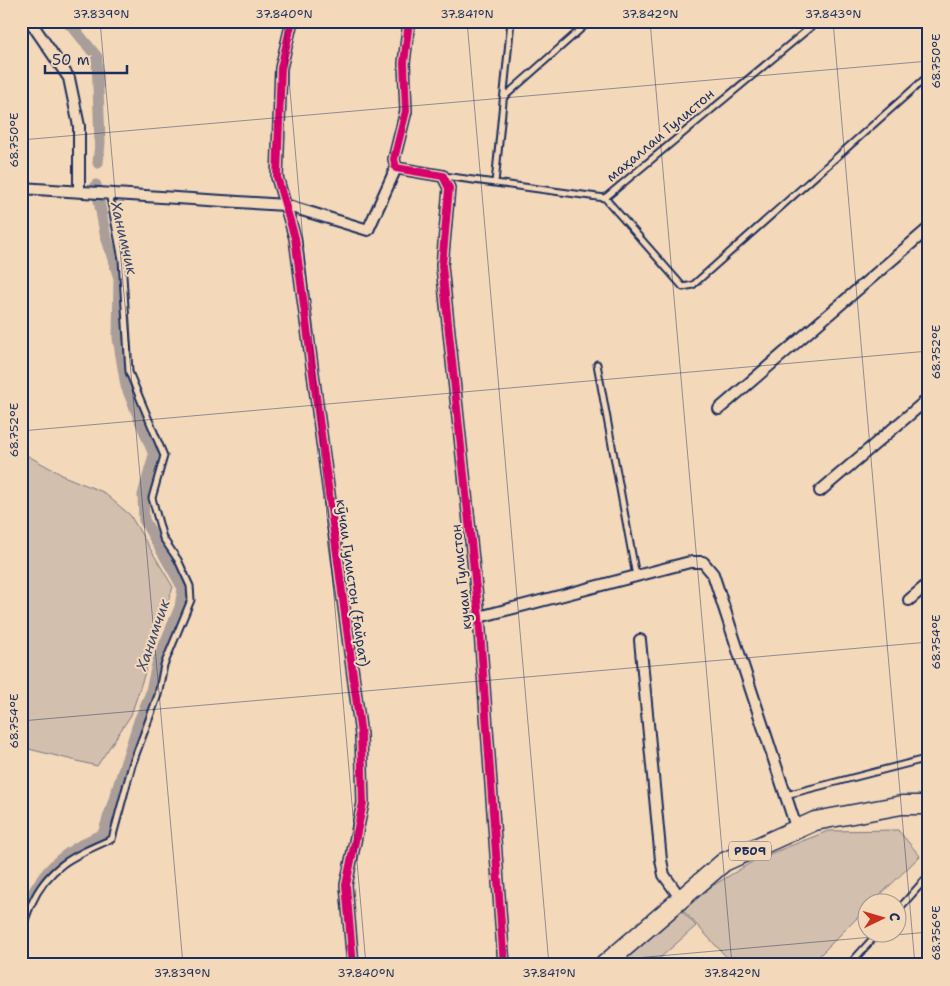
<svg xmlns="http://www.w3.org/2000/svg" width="950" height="986" viewBox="0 0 950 986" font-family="'Shantell Sans',sans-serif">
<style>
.green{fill:#d3bfad;stroke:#777786}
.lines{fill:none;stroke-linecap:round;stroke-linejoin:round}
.canal{stroke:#a99e9a;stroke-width:11}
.service-casing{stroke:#1b2f5e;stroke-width:9}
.minor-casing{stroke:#1b2f5e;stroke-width:14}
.trunk-casing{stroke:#1b2f5e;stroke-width:21}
.service{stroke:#f3d8ba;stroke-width:5}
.minor{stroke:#f3d8ba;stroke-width:10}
.trunk{stroke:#f3d8ba;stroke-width:18}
.cycleway-casing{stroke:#f3d8ba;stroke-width:11}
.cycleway{stroke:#d6006c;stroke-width:8}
.ticks{fill:none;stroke:#1b2f5e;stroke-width:1;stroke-opacity:0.45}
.labels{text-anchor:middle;stroke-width:4;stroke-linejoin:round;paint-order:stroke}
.shield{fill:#f3d8ba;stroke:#5c627a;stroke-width:1}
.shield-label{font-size:12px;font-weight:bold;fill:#1b2f5e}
.street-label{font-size:14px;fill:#1b2f5e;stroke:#f3d8ba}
.water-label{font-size:15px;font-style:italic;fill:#37456a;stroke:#f3d8ba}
.neatline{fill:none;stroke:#1b2f5e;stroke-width:2}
.ticks-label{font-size:12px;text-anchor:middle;fill:#1b2f5e}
</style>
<rect width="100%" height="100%" fill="#f3d8ba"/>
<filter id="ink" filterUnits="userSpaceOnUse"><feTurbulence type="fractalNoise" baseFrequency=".02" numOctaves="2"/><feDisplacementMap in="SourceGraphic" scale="10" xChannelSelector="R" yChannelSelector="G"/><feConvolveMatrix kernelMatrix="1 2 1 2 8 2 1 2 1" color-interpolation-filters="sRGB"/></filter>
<g filter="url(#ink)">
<!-- green -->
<path class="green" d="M21,452L66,477L103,492L130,515L173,587L131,715L97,766L21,747Z
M898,830L920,856L872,903L868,904L867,908L810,965H734L679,906L757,859L828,831Z
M678,907L696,926L652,965H616Z"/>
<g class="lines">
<!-- canal -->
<path class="canal" d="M64,21L72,26L97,57L100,143L98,163
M21,919C38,874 60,853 103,834L139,721L150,695L158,660L180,607L183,588L144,520L143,495L154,455L126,386L118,338L119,278L105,233L96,185"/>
<!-- service casing -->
<g class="service-casing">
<path id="service" d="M503,98L590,21
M444,176L605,198L818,21
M495,183L511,21
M605,198L683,287L693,285L929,75
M597,364L636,576
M786,795L929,758
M898,910L929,875
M929,920V923
M21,930C25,922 27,913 31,905C48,866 75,855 112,839L132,765L158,695L164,665L191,600L190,586L178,560L163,538L152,498L164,456L129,372L122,259L109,193
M849,965L877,934"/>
</g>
<!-- minor casing -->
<g class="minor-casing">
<path id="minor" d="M30,21L69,78L79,126V191
M292,21L281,68L277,177L295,238L361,735L363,803L346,885L353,965
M409,21L404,63L406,111L394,159L396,168L443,176L449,188L442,266L479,617L504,965
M21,188L285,205L368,230L396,168
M719,409L929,228
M820,491L929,398
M909,600L929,583
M479,617L690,562H703L713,574L797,830
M640,640L661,860L664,875L681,899"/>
</g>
<!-- trunk casing -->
<g class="trunk-casing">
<path id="trunk" d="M604,965L724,862L815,821L902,805H929"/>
</g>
<!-- service -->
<use href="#service" class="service"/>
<!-- minor -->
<use href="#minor" class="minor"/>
<!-- trunk -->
<use href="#trunk" class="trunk"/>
<!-- cycleway casing -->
<g class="cycleway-casing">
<path id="cycleway" d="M292,21L281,68L277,177L295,238L361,735L363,803L346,885L353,965
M409,21L404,63L406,111L394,159L396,168L443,176L449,188L442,266L479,617L504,965"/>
</g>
<!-- cycleway -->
<use href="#cycleway" class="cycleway"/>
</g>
</g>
<!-- ticks -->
<path class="ticks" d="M100,21L183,965M284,21L366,965M467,21L549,965M650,21L732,965M833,21L915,965M21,140L929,61M21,431L929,351M21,721L929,642M557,965L929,932"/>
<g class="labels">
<!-- shield labels -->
<rect class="shield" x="729" y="841.5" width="42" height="19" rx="4"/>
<g class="shield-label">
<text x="750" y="855">РБ09</text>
</g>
<!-- street labels -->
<g class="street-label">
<text transform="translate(660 135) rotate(-40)" y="5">маҳаллаи Гулистон</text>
<text transform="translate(461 577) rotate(-96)" y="5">кучаи Гулистон</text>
<text transform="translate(353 583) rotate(82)" y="5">кӯчаи Гулистон (Ғайрат)</text>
</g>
<!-- water labels -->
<g class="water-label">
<text transform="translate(124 238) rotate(77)" y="5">Ханимчик</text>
<text transform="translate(153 635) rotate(-71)" y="5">Ханимчик</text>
</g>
</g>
<!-- margin -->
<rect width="950" height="986" fill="none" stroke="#f3d8ba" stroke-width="55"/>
<!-- north arrow -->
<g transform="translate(882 918) rotate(85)"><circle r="24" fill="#f3d8ba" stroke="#9d9495"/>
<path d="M0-4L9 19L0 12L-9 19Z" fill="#c8321e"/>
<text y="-8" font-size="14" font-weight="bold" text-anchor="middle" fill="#1b2f5e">С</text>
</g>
<!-- scale -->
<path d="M45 65v8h82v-8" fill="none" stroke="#1b2f5e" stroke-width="2.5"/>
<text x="52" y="65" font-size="15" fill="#1b2f5e" stroke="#f3d8ba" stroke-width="4" paint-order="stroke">50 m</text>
<rect x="28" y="28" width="894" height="930" class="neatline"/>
<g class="ticks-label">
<text x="101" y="18">37.839°N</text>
<text x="284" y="18">37.840°N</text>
<text x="467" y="18">37.841°N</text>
<text x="650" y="18">37.842°N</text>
<text x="833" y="18">37.843°N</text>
<text transform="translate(936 61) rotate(-90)" y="4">68.750°E</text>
<text transform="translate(14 140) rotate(-90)" y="4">68.750°E</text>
<text transform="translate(936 352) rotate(-90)" y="4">68.752°E</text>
<text transform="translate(14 430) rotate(-90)" y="4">68.752°E</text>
<text transform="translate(936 642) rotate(-90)" y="4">68.754°E</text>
<text transform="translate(14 721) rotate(-90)" y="4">68.754°E</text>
<text transform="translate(936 933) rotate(-90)" y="4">68.756°E</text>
<text x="182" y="977">37.839°N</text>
<text x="366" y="977">37.840°N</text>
<text x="549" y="977">37.841°N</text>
<text x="732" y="977">37.842°N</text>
</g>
</svg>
